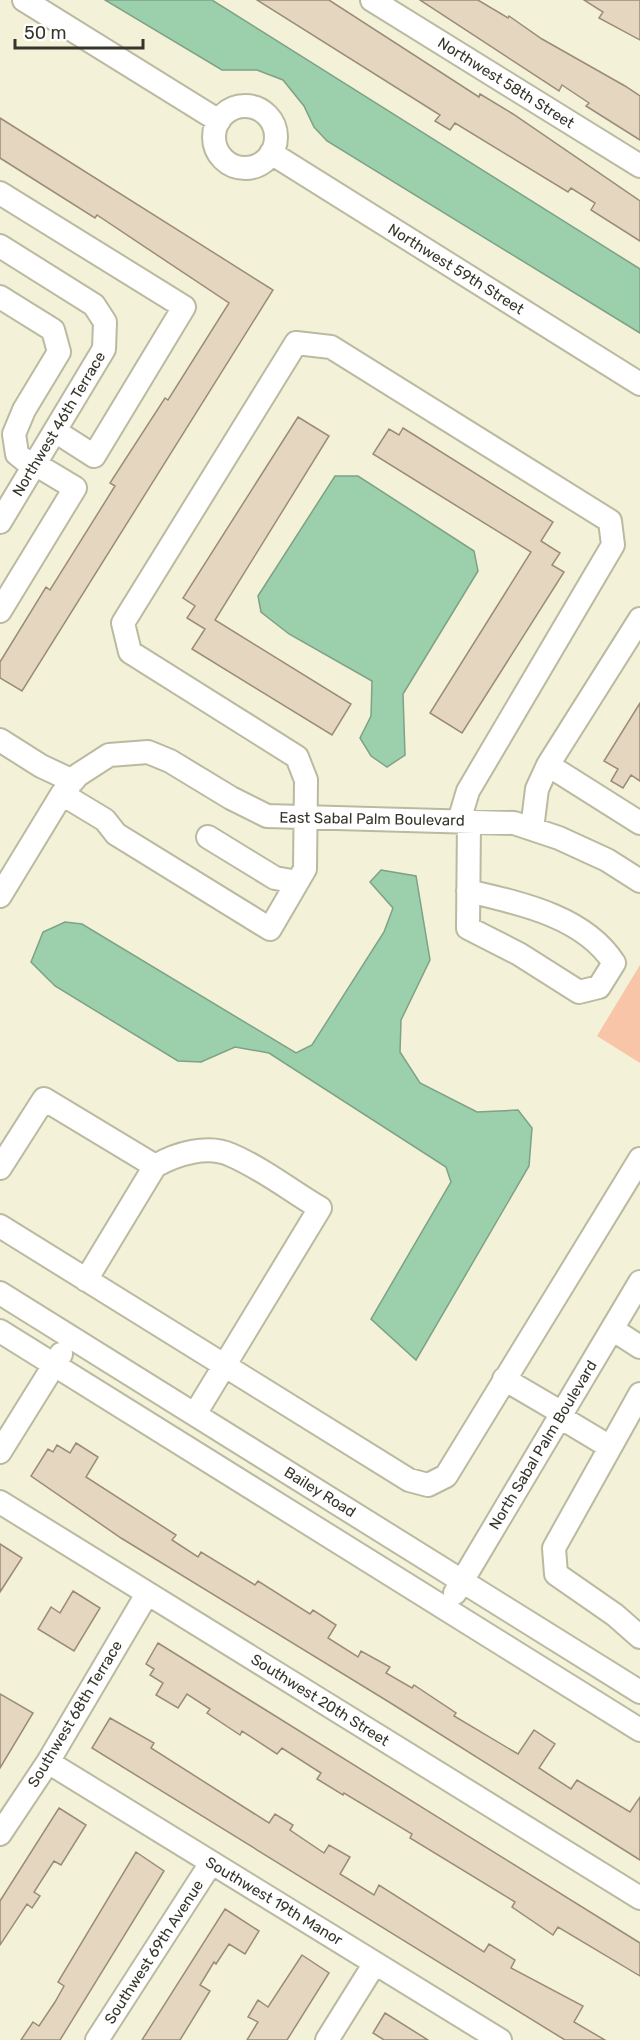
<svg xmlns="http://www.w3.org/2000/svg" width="640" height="2040" viewBox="0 0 640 2040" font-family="Rubik,sans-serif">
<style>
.green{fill:#f9c5a8}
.water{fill:#9cd0ad;stroke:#7da286;stroke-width:1.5}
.building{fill:#e5d6c0;stroke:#9b8c78;stroke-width:1.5}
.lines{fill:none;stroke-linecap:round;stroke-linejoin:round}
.minor-casing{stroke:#bbb9a0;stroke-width:26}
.minor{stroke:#fff;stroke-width:22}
.labels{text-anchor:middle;stroke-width:4.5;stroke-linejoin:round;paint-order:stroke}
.street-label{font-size:15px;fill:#36352b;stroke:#fff}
</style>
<rect width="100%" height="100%" fill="#f3f1d7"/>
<!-- green -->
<path class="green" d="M640,965V1063L597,1036Z"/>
<!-- water -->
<path class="water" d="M105,0H212L640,269V333L327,141L314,127L304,106L283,80L257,70H222Z
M335,476H358L474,551L478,571L403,694L405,755L387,767L371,756L360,738L371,716L372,681L289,634L261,612L258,596Z
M381,870L416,876L430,960L401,1020L400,1052L420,1083L477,1112L518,1110L532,1128L529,1166L416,1360L371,1319L451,1182L446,1167L269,1053L235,1047L201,1062L178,1061L55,986L31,962L43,932L65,922L82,924L296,1053L312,1045L384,932L393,908L370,882Z"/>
<!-- building -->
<path class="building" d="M257,0H329L479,97L480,94L513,114L640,201V241L591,210L595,203L571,188L568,192L455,123L450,130L435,121L440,115Z
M420,0H478L508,18L509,16L542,39L625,86L640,96V140L586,106L589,103L562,85L559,91Z
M584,0H640V40L599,18L603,12Z
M0,118L273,290L22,691L0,678V662L46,587L50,590L115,486L110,483L165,398L168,400L229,303L97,215L95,218L0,158Z
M298,417L329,436L215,620L351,704L332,735L192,649L205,629L187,618L195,606L183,598Z
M403,428L553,522L541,541L560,553L552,565L564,572L462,733L430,713L531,552L373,454L389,429L399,435Z
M640,703V781L631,775L623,788L611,781L618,769L604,761Z
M76,1443L98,1457L86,1477L176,1535L172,1540L198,1557L201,1552L255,1585L258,1581L310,1614L313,1610L336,1625L328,1638L358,1657L361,1651L390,1667L386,1673L412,1688L414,1685L456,1713L454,1716L518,1754L534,1730L555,1744L539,1768L571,1789L577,1780L630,1812L640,1797V1860L389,1702L121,1538L31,1476L48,1449L53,1452L57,1445L70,1453Z
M0,1544L22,1558L0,1592Z
M73,1591L100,1608L74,1651L38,1629L51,1607L60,1613Z
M158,1643L640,1943V1976L558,1927L553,1935L512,1907L515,1902L410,1838L412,1834L344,1793L343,1795L317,1779L321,1773L282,1748L277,1754L242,1731L240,1735L207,1713L210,1709L187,1694L178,1708L156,1695L163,1683L150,1675L154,1669L146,1664Z
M0,1694L33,1713L0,1768Z
M110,1718L154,1743L151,1748L269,1823L275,1814L293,1825L290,1830L324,1853L329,1845L350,1857L340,1874L374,1895L379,1885L484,1952L489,1944L515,1960L511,1968L583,2006L574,2022L605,2040H565L92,1748Z
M59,1808L86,1825L61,1865L54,1861L34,1892L40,1896L32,1908L27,1904L0,1945V1901Z
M136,1852L164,1871L60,2040H21L33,2022L39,2026L55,2002L64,1986L58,1982Z
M225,1909L259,1931L245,1954L229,1944L216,1964L214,1962L200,1985L210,1991L180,2040H142Z
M302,1955L329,1973L287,2040H247L258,2022L248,2017L258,2000L268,2007Z
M385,2013L428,2040H384L373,2033Z"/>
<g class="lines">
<!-- minor casing -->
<g class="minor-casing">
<path id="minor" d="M24,0L219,121
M372,0L640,166
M214 137a31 31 0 1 1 62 0a31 31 0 1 1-62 0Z
M271,153L640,384
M0,193L184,307L94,456L55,431
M0,246L94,305L105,322L104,349L0,522
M0,297L53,330L59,352L24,410L14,434L17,454L33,467
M0,611L75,488L35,464
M640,619L548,765L640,823
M0,740L41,766L73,781
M62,794L105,820L116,834L270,929L305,869L306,780L297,757L130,652L123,623L296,343L331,347L610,521L613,545L468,791L459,821
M532,829L537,789L548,765
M208,837L275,878L297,882
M468,891C519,903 584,916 614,963L599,987L579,992L519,954L468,928L469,821
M0,896L62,794L78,775L109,755L148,752L170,761L231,798L267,816L514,823L559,838L607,860L640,881
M155,1166C176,1154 208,1144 231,1155C262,1168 291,1191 320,1208L195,1414
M0,1168L44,1099L155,1166L86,1280
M0,1226L409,1480L428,1485L446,1476L640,1159
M0,1293L640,1692
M612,1329L640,1347
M0,1331L640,1730
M504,1379L562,1413
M640,1394L554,1548L556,1574L615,1615L640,1637
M560,1417L610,1447
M0,1452L61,1354
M0,1502L640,1898
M455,1593L640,1282
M48,1762L500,2040
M0,1834L48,1762L147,1594
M97,2040L211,1863
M327,2040L375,1963"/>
</g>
<!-- minor -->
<use href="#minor" class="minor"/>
</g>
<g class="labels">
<!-- street labels -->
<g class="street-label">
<text transform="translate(506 83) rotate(32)" y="5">Northwest 58th Street</text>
<text transform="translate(456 269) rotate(32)" y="5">Northwest 59th Street</text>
<text transform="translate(59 424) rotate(-59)" y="5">Northwest 46th Terrace</text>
<text transform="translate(372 819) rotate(1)" y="5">East Sabal Palm Boulevard</text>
<text transform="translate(543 1445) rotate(-59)" y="5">North Sabal Palm Boulevard</text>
<text transform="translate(320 1492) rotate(32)" y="5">Bailey Road</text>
<text transform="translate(320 1700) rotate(32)" y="5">Southwest 20th Street</text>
<text transform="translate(75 1714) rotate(-59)" y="5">Southwest 68th Terrace</text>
<text transform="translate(274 1901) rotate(31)" y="5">Southwest 19th Manor</text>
<text transform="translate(154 1952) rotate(-57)" y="5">Southwest 69th Avenue</text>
</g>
</g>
<!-- scale -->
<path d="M15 39v9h128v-9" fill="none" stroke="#36352b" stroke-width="3"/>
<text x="24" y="39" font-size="18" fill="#36352b" stroke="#ffffff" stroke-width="4.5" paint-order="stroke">50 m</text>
</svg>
